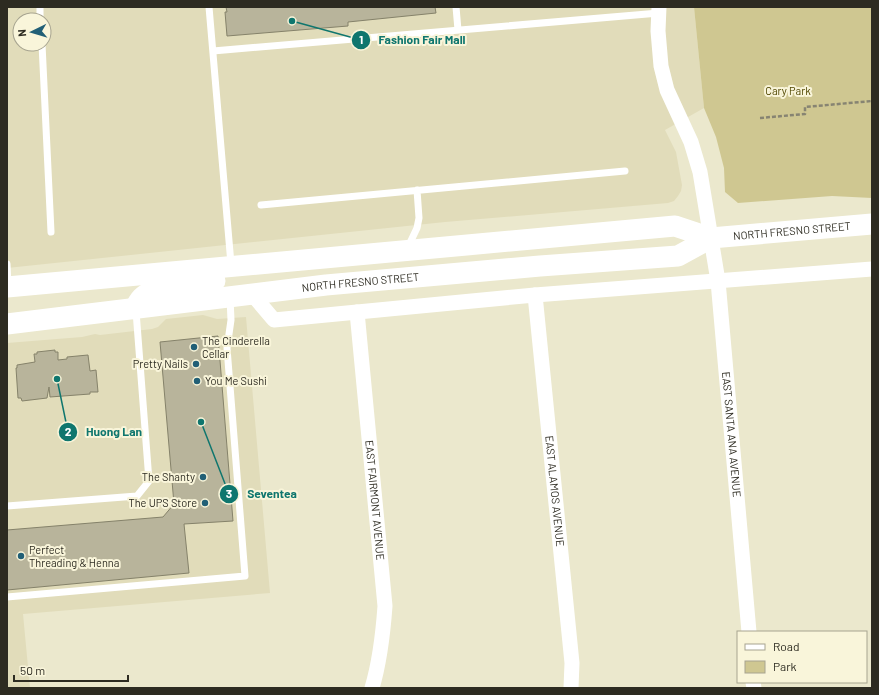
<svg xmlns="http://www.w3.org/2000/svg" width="879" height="695" viewBox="0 0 879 695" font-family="Barlow,sans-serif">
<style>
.built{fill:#e1dcba;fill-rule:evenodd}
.green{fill:#cfc791}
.building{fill:#b8b49b;stroke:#85826a}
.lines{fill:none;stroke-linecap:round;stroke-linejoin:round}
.path{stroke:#878472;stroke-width:2.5;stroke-dasharray:4 2;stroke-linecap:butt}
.lane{stroke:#fff;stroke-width:7}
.street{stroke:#fff;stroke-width:15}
.secondary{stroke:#fff;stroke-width:21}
.poi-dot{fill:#215f76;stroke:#f9f5da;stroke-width:1.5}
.labels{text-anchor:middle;stroke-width:4;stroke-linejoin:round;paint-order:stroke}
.park-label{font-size:11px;fill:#4f4600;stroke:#f9f5da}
.street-label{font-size:11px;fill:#2d2b21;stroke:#f9f5da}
.poi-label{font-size:11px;fill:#2d2b21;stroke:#f9f5da;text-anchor:start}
.leader{fill:none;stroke:#0f766e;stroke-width:1.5}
.callout-dot{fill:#0f766e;stroke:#f9f5da;stroke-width:1.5}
.mark-label{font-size:12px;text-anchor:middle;font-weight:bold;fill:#fff}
.callout-label{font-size:12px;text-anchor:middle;font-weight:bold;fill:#0f766e;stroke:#f9f5da;stroke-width:4;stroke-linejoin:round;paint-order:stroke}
</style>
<rect width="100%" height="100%" fill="#ebe8cd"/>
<!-- built -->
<path class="built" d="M7,7H694L704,108L665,130L676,152L682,185L681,191L678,196L674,201L668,203L445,222L7,268ZM20,20H44V44H20Z
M203,315L217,319L246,317L270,593L23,614L30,688H7V343L82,337L95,334L100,335L152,329L158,327L166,319Z"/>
<!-- green -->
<path class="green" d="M694,7H872V198L832,196L738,203L725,192L724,168L716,137L704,108Z"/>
<!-- building -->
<path class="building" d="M226,7H435L436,13L348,22V26L227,36L225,12H227Z
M218,336L233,521L184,524L189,573L7,590V530L163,517L174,504L160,342Z
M55,350V352H58V360L67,359V357L88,355L90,371L96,370L98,392H90V394L50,397L49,387L47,398L22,401L21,398H18L16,368H17V365L35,362L34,354H37V352Z"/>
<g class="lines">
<!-- path -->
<path class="path" d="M760,118L805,114V107L872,101"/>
<!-- lane -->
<path class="lane" d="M40,7V20
M209,7L231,264
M456,7L458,30
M42,44L51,232
M213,51L659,13
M261,205L625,171
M408,247L417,228L419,218L417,190
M7,264L8,286
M7,506L137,496L149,481L136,311
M7,597L245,576L227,348L231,320L230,298"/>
<!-- street -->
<g class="street">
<path id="s1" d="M659,7L658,31L661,66L667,90L691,142L700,172L718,281L749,632"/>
<path d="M252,294L274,320L535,295L872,269"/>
<path id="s2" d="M535,295L572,663L571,688"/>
<path id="s3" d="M357,312L385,606C383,634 380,661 372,688"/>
<path d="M753,682L754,688"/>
</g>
<!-- secondary -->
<g class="secondary">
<path id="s4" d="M7,287L675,226L711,238L872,224"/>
<path d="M135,309C139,299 143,295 152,291L213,283L215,281"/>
<path id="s5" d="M7,324L326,285L540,266L678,256L711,238"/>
</g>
</g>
<!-- markers -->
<g class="poi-dot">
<circle cx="194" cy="347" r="4"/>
<circle cx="196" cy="364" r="4"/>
<circle cx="197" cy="381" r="4"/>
<circle cx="203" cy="477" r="4"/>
<circle cx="205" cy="503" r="4"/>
<circle cx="21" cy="556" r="4"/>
</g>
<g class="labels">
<!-- park labels -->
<g class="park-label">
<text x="788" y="95">Cary Park</text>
</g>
<!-- street labels -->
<g class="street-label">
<text dy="4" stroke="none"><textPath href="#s4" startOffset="790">NORTH FRESNO STREET</textPath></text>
<text dy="4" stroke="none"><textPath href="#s5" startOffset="356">NORTH FRESNO STREET</textPath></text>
<text dy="4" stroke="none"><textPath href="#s1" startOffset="437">EAST SANTA ANA AVENUE</textPath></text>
<text dy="4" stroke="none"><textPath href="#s2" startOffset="197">EAST ALAMOS AVENUE</textPath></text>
<text dy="4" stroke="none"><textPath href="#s3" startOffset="189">EAST FAIRMONT AVENUE</textPath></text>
</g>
<!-- poi labels -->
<g class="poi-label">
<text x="202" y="345">The Cinderella<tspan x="202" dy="13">Cellar</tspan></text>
<text x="188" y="368" text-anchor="end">Pretty Nails</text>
<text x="205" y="385">You Me Sushi</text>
<text x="195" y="481" text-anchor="end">The Shanty</text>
<text x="197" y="507" text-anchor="end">The UPS Store</text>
<text x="29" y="554">Perfect<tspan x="29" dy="13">Threading &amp; Henna</tspan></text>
</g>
</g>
<!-- callouts -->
<path class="leader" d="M292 21L361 40M57 379L68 432M201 422L229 494"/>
<g class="callout-dot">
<circle cx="292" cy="21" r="4"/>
<circle cx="57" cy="379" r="4"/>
<circle cx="201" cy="422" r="4"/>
<circle cx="361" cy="40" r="10"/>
<circle cx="68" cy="432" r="10"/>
<circle cx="229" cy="494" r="10"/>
</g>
<g class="mark-label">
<text x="361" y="44">1</text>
<text x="68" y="436">2</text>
<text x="229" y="498">3</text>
</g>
<g class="callout-label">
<text x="422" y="44">Fashion Fair Mall</text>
<text x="114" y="436">Huong Lan</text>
<text x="272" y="498">Seventea</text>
</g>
<!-- border -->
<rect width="879" height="695" fill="none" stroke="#2d2b21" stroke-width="16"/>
<!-- legend -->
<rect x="737" y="631" width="130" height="52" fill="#f9f5da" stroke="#a7a490"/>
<rect x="745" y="644" width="20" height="6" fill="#ffffff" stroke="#a7a490"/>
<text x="773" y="651" font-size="12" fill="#2d2b21">Road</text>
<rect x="745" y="661" width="20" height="12" fill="#cfc791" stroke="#a7a490"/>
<text x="773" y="671" font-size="12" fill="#2d2b21">Park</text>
<!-- north arrow -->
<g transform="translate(32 32) rotate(265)"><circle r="19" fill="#f9f5da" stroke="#a7a490"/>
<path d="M0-3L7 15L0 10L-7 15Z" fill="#215f76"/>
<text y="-6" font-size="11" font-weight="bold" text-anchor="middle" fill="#2d2b21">N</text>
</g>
<!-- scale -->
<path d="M14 675v6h114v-6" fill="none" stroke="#2d2b21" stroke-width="2"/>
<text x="20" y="675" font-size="12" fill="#2d2b21" stroke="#f9f5da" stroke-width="3" paint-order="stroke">50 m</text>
</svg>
